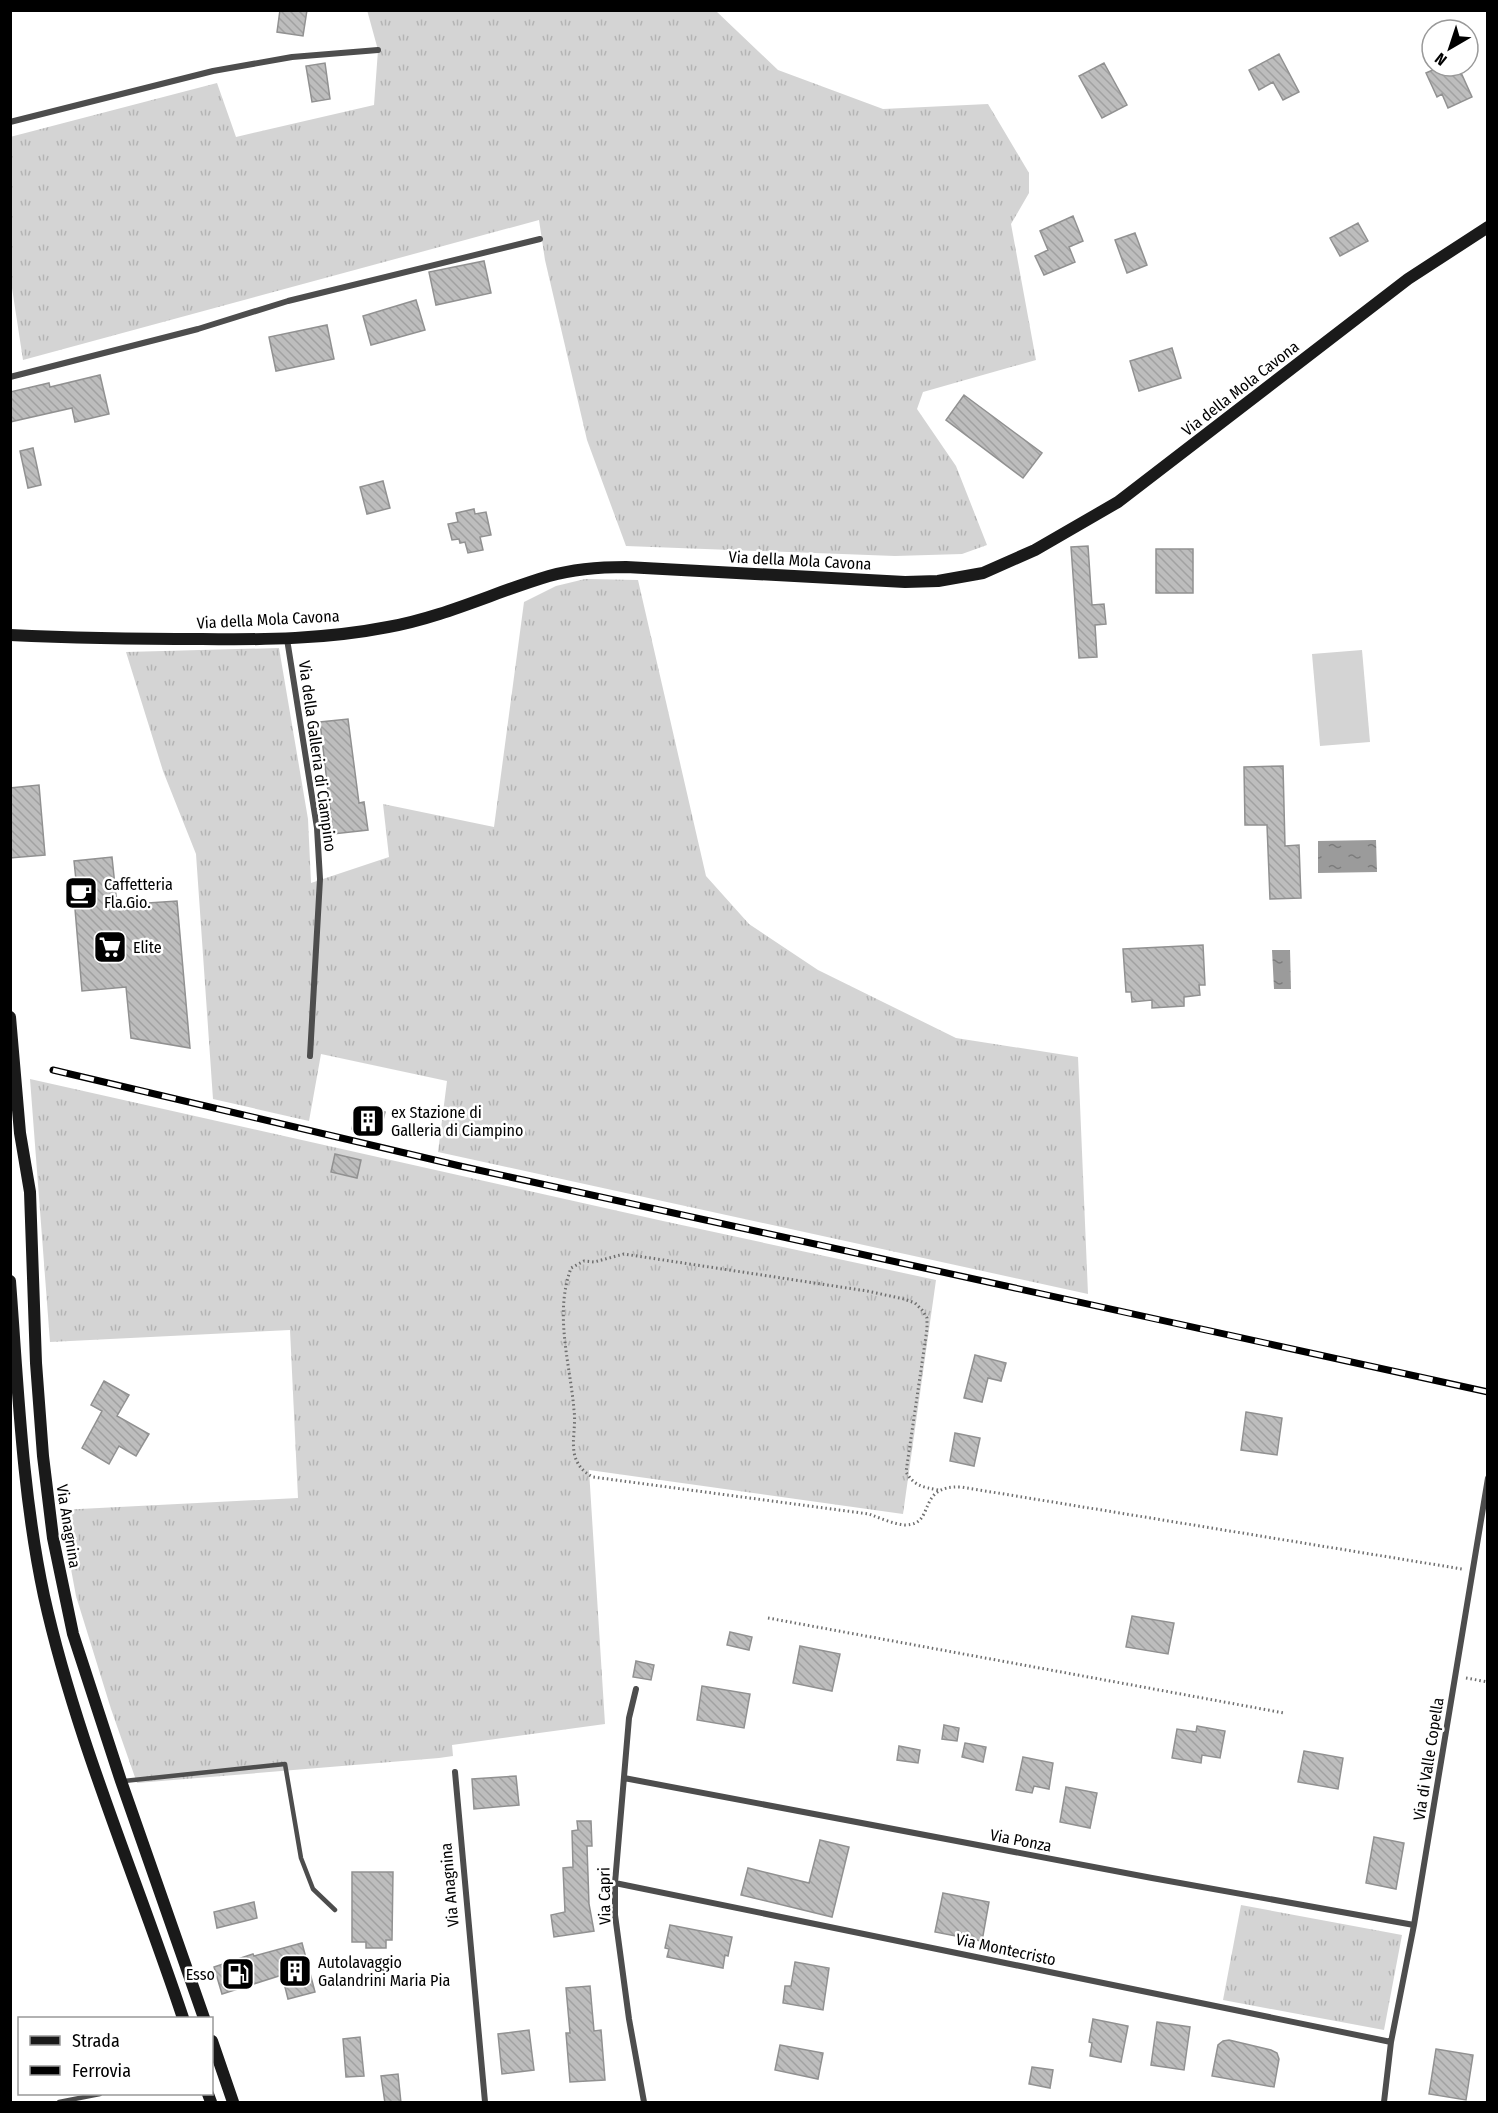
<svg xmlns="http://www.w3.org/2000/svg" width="1498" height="2113" viewBox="0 0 1498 2113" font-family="'Fira Sans Condensed',sans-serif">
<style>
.grass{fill:url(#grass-tufts)}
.pitch{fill:#d4d4d4}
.water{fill:url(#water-ripples)}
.building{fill:url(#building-back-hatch);stroke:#919191;stroke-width:1.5}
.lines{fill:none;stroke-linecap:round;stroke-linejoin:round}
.path{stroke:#6f6f6f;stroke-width:3;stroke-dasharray:1.5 3;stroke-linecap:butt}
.lane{stroke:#4d4d4d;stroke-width:4.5}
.street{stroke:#4d4d4d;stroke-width:6}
.secondary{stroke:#1a1a1a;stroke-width:12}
.rail-casing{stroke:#000;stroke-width:7}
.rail{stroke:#fff;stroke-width:4.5;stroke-dasharray:14;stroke-linecap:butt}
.labels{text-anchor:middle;stroke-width:5;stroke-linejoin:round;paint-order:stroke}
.street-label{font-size:16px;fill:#000;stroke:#fff}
.poi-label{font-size:16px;fill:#000;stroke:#fff;text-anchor:start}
</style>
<defs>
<pattern id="grass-tufts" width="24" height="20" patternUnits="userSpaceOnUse" patternTransform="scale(1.5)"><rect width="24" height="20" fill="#d4d4d4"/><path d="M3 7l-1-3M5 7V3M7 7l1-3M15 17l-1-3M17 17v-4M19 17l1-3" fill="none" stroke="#b4b4b4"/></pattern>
<pattern id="water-ripples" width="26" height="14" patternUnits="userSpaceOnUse" patternTransform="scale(1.5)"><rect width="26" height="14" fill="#9b9b9b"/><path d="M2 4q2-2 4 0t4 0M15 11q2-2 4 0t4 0" fill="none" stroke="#7c7c7c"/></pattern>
<pattern id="building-back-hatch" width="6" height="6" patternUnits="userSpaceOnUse" patternTransform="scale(1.5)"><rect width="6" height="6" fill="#bdbdbd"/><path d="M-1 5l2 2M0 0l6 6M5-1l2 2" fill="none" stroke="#a1a1a1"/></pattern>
</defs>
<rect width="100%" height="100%" fill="#fff"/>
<!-- grass -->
<path class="grass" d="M367,10L716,11L778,70L883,109L988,104L1029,173V193L1011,224L1036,360L923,392L917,409L956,466L987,545L962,554L895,556L626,546L587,440L545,260L539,220L23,360L10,275V137L217,83L236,137L374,105L378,50Z
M585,579L638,580L706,876L749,924L818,970L956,1038L1078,1057L1088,1294L438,1152L447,1081L321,1054L309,1121L213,1099L196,854L163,771L126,652L279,648L308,819L311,883L389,857L383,804L494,827L524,602L556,586Z
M30,1079L663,1221L936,1280L903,1514L589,1470L605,1724L452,1745L453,1756L439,1758L137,1783L111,1709L76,1596L60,1510L298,1498L290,1330L50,1342Z
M1241,1905L1402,1935L1384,2030L1223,2000Z"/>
<!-- pitch -->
<path class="pitch" d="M1362,650L1370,742L1320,746L1312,654Z"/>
<!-- water -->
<path class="water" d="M1376,840L1377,872L1318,873V841Z
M1290,950L1291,989H1274L1272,950Z"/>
<!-- building -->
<path class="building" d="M280,10H307L303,36L277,32Z
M1279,54L1299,92L1283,100L1273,82L1259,90L1249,70Z
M325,63L330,99L312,102L306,66Z
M1104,63L1127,105L1102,118L1079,76Z
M1442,66H1458L1472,97L1448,108L1442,94L1437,97L1426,73Z
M1073,216L1083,241L1069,247L1075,262L1044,275L1035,256L1048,250L1040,231Z
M1358,223L1368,241L1340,256L1330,238Z
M1135,233L1147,265L1127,273L1115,240Z
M484,261L491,293L436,305L429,272Z
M416,300L425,330L371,345L363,316Z
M327,325L334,359L276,371L269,337Z
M1172,348L1181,378L1139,391L1130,361Z
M100,375L109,414L75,422L72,408L10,422V392L49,383L50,387Z
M964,395L1042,453L1023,478L946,420Z
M33,448L41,485L28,488L20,451Z
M383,481L390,508L367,514L360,487Z
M474,509L475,514L486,512L491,535L480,537L483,550L468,553L465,542L460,543L459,539L452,540L448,524L458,522L456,513Z
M1088,546L1092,605L1104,604L1106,624L1095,625L1097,657L1079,658L1071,547Z
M1156,549H1193V593H1156Z
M348,719L359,803L364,802L368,830L333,834L320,722Z
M1283,766L1285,846L1299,845L1301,898L1270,899L1267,825H1245L1244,767Z
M39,785L45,855L10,858V788Z
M112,857L117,905L177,901L190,1048L131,1038L126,987L82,991L75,909H79L74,861Z
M1203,945L1205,985H1199L1200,995L1184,997V1006L1152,1008V1000L1132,1002L1131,992H1126L1123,949Z
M357,1106L385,1112L379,1136L352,1129Z
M335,1154L361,1160L357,1178L331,1172Z
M975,1355L1006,1363L1001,1381L988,1378L982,1402L964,1398Z
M104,1381L129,1395L117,1416L149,1434L136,1456L119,1446L109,1464L82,1448L102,1411L91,1405Z
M1246,1412L1282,1418L1277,1455L1241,1450Z
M955,1433L980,1438L974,1466L950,1461Z
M1132,1616L1174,1623L1168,1654L1126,1647Z
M730,1632L752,1637L749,1650L727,1645Z
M800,1646L840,1654L832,1691L793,1683Z
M636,1661L654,1665L651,1680L633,1677Z
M702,1686L750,1694L744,1728L697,1720Z
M944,1725L959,1728L957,1741L942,1739Z
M1197,1726L1225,1731L1220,1758L1202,1755L1201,1763L1172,1758L1177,1729L1196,1732Z
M965,1743L986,1747L983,1762L962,1757Z
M899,1746L920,1750L918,1763L897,1760Z
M1304,1751L1343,1758L1338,1789L1298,1782Z
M1023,1757L1053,1763L1049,1789L1034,1786L1032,1793L1016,1790Z
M516,1776L519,1805L474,1809L472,1779Z
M1066,1787L1097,1793L1090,1828L1060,1822Z
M577,1821H591L592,1846H587L589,1904L594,1931L554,1937L551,1915L565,1912L563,1868L573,1867L572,1831L578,1830Z
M1374,1837L1404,1843L1396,1889L1366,1883Z
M820,1840L849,1847L832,1917L741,1895L748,1868L809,1883Z
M352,1872H393L392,1940H386V1948H366V1942H352Z
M943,1893L989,1902L982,1941L935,1932Z
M254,1902L257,1918L217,1928L214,1912Z
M670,1925L732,1937L728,1956L725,1955L723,1968L667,1957L669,1949L665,1948Z
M302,1943L315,1992L288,1999L282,1975L222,1994L214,1967L253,1954L254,1956Z
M795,1962L829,1968L823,2010L783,2003L785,1986H791Z
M590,1986L594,2031L601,2030L605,2080L570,2082L566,2033H570L566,1988Z
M1093,2019L1128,2026L1121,2062L1090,2056L1092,2043L1089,2042Z
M1157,2022L1190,2027L1184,2070L1151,2065Z
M529,2030L534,2070L502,2074L498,2034Z
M360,2037L364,2076L346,2077L343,2039Z
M1229,2040L1271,2050L1277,2053L1279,2059L1274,2087L1212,2076L1218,2045L1223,2041Z
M780,2045L823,2053L818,2079L775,2070Z
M1436,2049L1473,2055L1466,2100L1429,2094Z
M1032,2067L1053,2070L1050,2088L1029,2084Z
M398,2074L401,2103H385L381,2076Z"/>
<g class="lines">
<!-- path -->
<path class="path" d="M938,1490C923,1487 914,1486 906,1472L927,1329V1318L922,1310L915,1303L904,1299L867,1291L624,1254L594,1262L584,1261L571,1268C554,1314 570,1363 574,1410C576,1424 572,1439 574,1452C576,1464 583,1472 593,1477L869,1514C880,1518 893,1524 905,1525C937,1525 915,1485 961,1487L1462,1569
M768,1618L1284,1713
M1466,1678L1488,1682"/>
<!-- lane -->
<path class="lane" d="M124,1781L285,1764L301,1858L313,1889L335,1910
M59,2102L100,2094"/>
<!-- street -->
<path class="street" d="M10,122L213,71L292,57L378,50
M10,377L198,329L288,301L540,239
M287,639L317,828L320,879L310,1056
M636,1689L629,1718L615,1883V1915L629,2019L644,2102
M455,1772L485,2102
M624,1778L1152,1878L1414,1925
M615,1883L1391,2042
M1384,2102L1391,2042L1414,1925L1488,1478"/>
<!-- secondary -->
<path class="secondary" d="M10,635C74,638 138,639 202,639C264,640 327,639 388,627C444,617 495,592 549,576C574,569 600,567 626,567L905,582L938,581L983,573L1035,550L1118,502L1408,279L1488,227
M10,1017L20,1133L30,1192L36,1363L43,1456L53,1538L73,1634L121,1781L204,2018
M10,1281C18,1386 22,1493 44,1596C76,1740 137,1879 183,2018
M212,2041L233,2102
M208,2094L211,2102"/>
<!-- rail casing -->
<g class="rail-casing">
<path id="rail" d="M53,1070L460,1166L1488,1392"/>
</g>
<!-- rail -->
<use href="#rail" class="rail"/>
</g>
<!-- icons -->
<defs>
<g id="cafe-square" transform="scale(1.725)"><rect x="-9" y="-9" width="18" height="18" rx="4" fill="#000" stroke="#fff"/><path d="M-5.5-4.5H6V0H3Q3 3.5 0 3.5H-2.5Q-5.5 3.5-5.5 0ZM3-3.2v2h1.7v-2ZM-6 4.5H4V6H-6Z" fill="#fff"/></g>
<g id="supermarket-square" transform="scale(1.725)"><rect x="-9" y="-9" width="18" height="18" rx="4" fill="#000" stroke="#fff"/><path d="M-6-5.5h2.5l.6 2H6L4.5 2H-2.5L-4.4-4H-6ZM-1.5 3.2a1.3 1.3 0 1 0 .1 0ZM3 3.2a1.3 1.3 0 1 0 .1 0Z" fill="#fff"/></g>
<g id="building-square" transform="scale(1.725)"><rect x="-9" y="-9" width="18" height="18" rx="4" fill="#000" stroke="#fff"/><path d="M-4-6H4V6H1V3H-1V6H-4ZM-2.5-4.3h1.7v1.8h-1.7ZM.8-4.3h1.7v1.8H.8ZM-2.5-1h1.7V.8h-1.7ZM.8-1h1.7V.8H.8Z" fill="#fff"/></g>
<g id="fuel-square" transform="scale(1.725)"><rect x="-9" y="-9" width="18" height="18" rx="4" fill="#000" stroke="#fff"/><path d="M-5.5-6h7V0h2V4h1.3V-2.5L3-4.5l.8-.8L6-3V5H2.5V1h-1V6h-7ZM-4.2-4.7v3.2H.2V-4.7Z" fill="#fff"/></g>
</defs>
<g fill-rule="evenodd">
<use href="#cafe-square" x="81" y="893"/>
<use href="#supermarket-square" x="110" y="947"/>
<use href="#building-square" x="368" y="1121"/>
<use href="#building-square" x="295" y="1971"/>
<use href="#fuel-square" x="238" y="1974"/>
</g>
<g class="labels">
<!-- street labels -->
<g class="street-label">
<text transform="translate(1240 388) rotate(-38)" y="6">Via della Mola Cavona</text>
<text transform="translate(800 560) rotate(3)" y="6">Via della Mola Cavona</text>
<text transform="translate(268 619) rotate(-3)" y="6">Via della Mola Cavona</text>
<text transform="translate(318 756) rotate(82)" y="6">Via della Galleria di Ciampino</text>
<text transform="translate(69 1526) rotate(81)" y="6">Via Anagnina</text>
<text transform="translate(1428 1759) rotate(-81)" y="6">Via di Valle Copella</text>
<text transform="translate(1021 1840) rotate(11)" y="6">Via Ponza</text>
<text transform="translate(449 1885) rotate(-95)" y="6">Via Anagnina</text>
<text transform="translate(604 1896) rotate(-91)" y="6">Via Capri</text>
<text transform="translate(1006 1949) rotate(12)" y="6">Via Montecristo</text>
</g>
<!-- poi labels -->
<g class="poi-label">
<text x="104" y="890">Caffetteria<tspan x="104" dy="18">Fla.Gio.</tspan></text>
<text x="133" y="953">Elite</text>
<text x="391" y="1118">ex Stazione di<tspan x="391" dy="18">Galleria di Ciampino</tspan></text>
<text x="318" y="1968">Autolavaggio<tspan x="318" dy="18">Galandrini Maria Pia</tspan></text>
<text x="215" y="1980" text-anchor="end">Esso</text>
</g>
</g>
<!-- border -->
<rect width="1498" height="2113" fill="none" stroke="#000000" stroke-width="24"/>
<!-- legend -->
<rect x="18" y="2017" width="195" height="78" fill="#ffffff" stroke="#999999" stroke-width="1.5"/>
<rect x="30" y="2036" width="30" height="9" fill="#1a1a1a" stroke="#999999" stroke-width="1.5"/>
<text x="72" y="2047" font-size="18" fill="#000000">Strada</text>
<rect x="30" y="2066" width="30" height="9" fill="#000000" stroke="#999999" stroke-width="1.5"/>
<text x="72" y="2077" font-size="18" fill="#000000">Ferrovia</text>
<!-- north arrow -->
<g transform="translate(1450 48) rotate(219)"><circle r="28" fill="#ffffff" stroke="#999999" stroke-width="1.5"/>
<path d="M0-4.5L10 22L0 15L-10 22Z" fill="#000000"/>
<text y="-9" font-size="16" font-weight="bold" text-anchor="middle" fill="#000000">N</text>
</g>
</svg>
